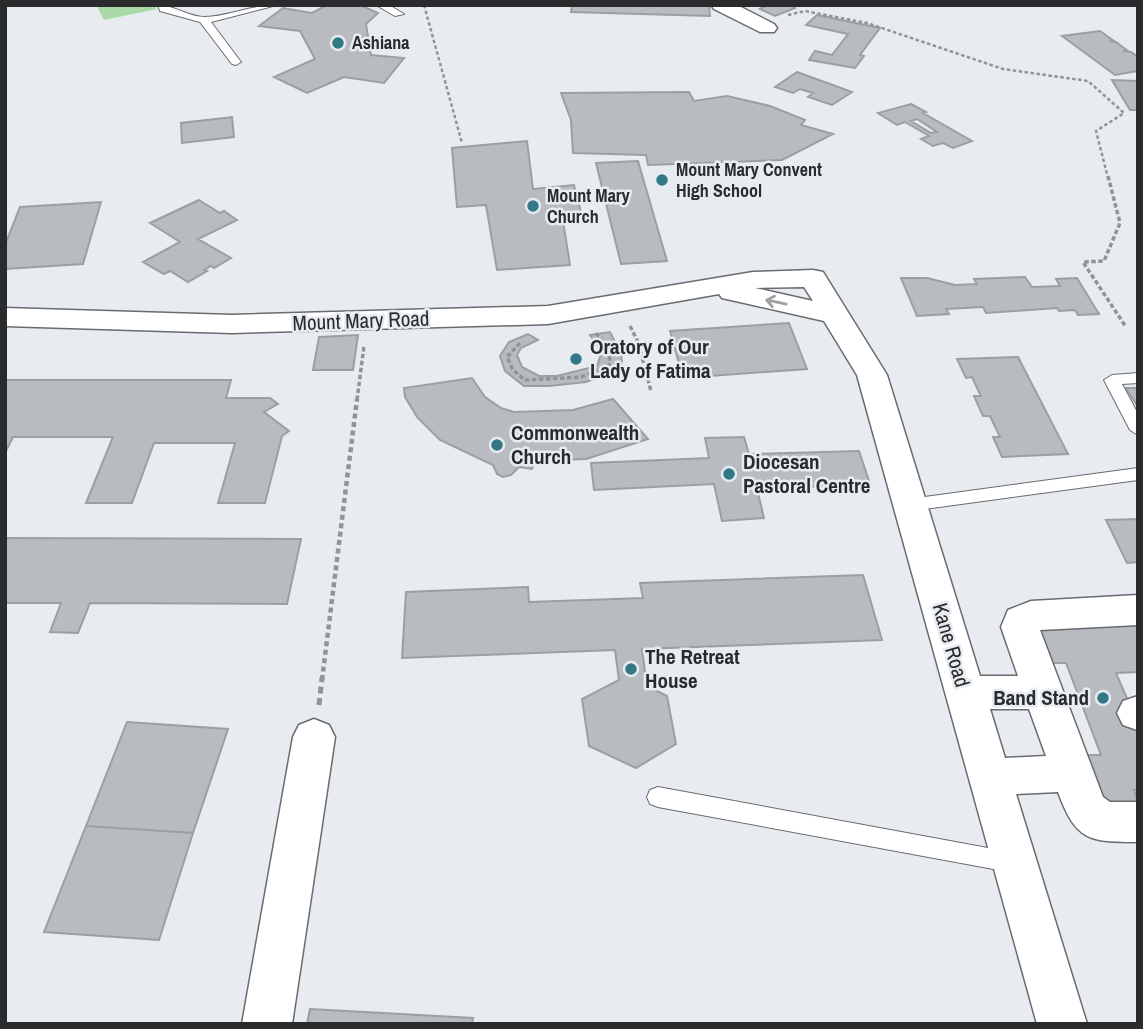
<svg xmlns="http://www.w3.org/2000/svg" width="1143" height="1029" viewBox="0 0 1143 1029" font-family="'Archivo Narrow',sans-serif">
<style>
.green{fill:#a8d9a7}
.building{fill:#b8bcc0;stroke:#9b9fa3;stroke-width:2;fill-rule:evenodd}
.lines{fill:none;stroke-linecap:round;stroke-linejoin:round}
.lane-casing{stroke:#686c70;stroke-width:2}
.street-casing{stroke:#686c70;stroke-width:3}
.path-far3{stroke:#909397;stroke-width:2.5;stroke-dasharray:3.5 2.5;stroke-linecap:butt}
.path-far2{stroke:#909397;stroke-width:3.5;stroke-dasharray:4.5 2.5;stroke-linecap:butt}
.path-far1{stroke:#909397;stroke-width:4.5;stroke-dasharray:5 3.5;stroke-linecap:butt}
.path{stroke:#909397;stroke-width:5;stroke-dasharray:7 4.5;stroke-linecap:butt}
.lane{fill:#fff;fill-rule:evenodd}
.street{fill:#fff;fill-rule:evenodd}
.oneway{stroke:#9fa0a0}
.poi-dot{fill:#327885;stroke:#e8ecf1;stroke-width:2.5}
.labels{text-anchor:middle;stroke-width:5;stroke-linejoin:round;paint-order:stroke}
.far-poi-label{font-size:18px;font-weight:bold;fill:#292b2d;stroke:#e8ecf1;text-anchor:start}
.street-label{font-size:21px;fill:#292b2d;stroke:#e8ecf1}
.poi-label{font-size:21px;font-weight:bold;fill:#292b2d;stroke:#e8ecf1;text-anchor:start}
</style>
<rect width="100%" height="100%" fill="#e8ecf1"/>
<!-- green -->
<path class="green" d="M96,5H154L157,9L104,20Z"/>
<!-- building -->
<path class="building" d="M327,5H360L378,13L366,24L371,55L404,58L384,83L344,77L307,93L274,77L315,59L300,31L259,26L283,8L312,13Z
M572,5H709L710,16L571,12Z
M767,5H790L795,8L775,16L760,9Z
M817,15L880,28L860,55L864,56L855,68L809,60L815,51L832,55L848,34L806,25Z
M1100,31L1114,41H1109L1116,42L1128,51H1123L1131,52L1138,57V71L1115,75L1062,36Z
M797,72L852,92L832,105L808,97L813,93L800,89L793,93L775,87Z
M1112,80L1138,81V110H1130Z
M689,92L694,101L727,96L770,106L805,120L801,125L833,134L782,160L648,165L646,155L573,153L571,120L561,93Z
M911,104L926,112L923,113L972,141L953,148L943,143L933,146L921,139L929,136L905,122L897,125L878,113ZM917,119L937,132L931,133L911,121Z
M232,117L234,137L182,143L181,123Z
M527,141L533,189L574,185L583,220L563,221L570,265L497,270L486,205L457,207L452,148Z
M638,161L667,261L621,264L596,163Z
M199,200L220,213L224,211L237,220L198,239L231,258L214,268L211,266L204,270L207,271L188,282L170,271L164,274L143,262L180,242L150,223Z
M101,202L83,264L5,269V245L20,207Z
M1025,277L1032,287L1060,286L1056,279L1077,278L1099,314L1078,315L1075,310L1059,311L1057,308L986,313L983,307L946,309L949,314L917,316L901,278H927L955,285L977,284L974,279Z
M789,323L807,369L683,378L670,331Z
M610,332L621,354L622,362L617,371L586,382L549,386H524L505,371L500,356L509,342L528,334L538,340L521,348L517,355L522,367L539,376H557L597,366L602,351L590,335Z
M358,335L353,370H313L319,337Z
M1018,357L1068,454L1002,457L993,437H1000L990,416H983L974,396H981L972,377L966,378L957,359Z
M472,378L485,397L501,408L514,412L573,410L613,399L648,439L586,459L535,461L532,469L519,467L511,475L503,477L497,474L493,465L440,440L417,417L405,397L404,388Z
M5,380H231L226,398H270L278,404L264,412L289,431L282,436L265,503H218L235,443H154L132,503H86L113,437H13L5,453Z
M1126,388H1138V407Z
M744,437L749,454L859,451L870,484L757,489L764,518L722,521L714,484L594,490L591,463L709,458L705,438Z
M1138,519V562L1127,563L1106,520Z
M5,538L301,539L287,604L90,603L78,633L50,632L61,603H5Z
M863,575L882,640L642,649L647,686L667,696L676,744L636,768L589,746L582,699L619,680L615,650L402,658L406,592L528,587L529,602L643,598L640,583Z
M1138,614V672L1116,673L1138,724V790H1134L1138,803H1093L1076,755H1101L1066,663H1046L1031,623Z
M127,722L228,729L193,833L86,826Z
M86,826L193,833L159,940L44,932Z
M310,1009L473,1018L472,1024H307Z"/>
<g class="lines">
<!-- lane casing -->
<g class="lane-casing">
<path id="lane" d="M158,5C173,5 189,17 205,17C230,16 252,5 277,5L211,22L241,62L236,65L232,64L200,22L160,11Z
M376,5H389L404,14L395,16Z
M1138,373V383L1122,384L1138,414V435L1130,430L1104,380L1112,375Z
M1138,468V480L910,511L901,505L910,499Z
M658,787L1015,853L1023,856L1026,863L1023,870L1015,873L658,807L650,804L647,797L650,790Z"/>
</g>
<!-- street casing -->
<g class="street-casing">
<path id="street" d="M711,5H737L774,24L777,28L774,32H760L714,9Z
M813,270L823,272L887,375L980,676H1018L1001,627L1008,610L1031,601L1138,595V625L1040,630L1103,797L1110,802H1138V842C1089,842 1076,841 1058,792L1016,794L1087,1024H1037L857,375L824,321L722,298L719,294L548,324L232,333L5,326V308L232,315L548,306L753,272ZM804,287L813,301L755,288ZM990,709H1029L1046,756L1005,758Z
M1138,696V730H1137L1123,725L1117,713L1123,701Z
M314,719L329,725L335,737L292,1024H242L293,737L299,725Z"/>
</g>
<!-- path-far3 -->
<path class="path-far3" d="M424,5L462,143
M788,15L805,11L867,23L1003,69L1088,81L1124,113L1096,131L1108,178"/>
<!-- path-far2 -->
<path class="path-far2" d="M1108,176L1120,223L1104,261L1083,262L1126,327
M630,326L638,342L651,391
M520,343L507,357L513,370L525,380L581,377L609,365L610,351L595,332
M357,400L364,346"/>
<!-- path-far1 -->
<path class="path-far1" d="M322,680L357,399"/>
<!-- path -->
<path class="path" d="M319,705L322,678"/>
<!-- lane -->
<use href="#lane" class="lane"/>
<!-- street -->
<use href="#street" class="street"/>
</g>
<!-- one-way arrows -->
<defs><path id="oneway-shaft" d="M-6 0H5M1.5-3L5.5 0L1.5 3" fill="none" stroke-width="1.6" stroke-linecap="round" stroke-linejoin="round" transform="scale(1.75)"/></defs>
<use class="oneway" href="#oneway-shaft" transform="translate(776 302) rotate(-168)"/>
<!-- markers -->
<g class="poi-dot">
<circle cx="338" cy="43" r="7"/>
<circle cx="662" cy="180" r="7"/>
<circle cx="533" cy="206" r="7"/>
<circle cx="576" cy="359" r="7"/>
<circle cx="497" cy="445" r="7"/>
<circle cx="729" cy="474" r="7"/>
<circle cx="631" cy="669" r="7"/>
<circle cx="1103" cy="698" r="7"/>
</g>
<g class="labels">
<!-- far-poi labels -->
<g class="far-poi-label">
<text x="352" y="49">Ashiana</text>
<text x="676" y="176">Mount Mary Convent<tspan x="676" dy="21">High School</tspan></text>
<text x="547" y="202">Mount Mary<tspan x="547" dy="21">Church</tspan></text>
</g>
<!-- street labels -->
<g class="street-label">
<text transform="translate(361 321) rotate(-2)" y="7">Mount Mary Road</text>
<text transform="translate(951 645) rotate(74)" y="7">Kane Road</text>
</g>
<!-- poi labels -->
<g class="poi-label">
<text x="590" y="354">Oratory of Our<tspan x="590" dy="24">Lady of Fatima</tspan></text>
<text x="511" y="440">Commonwealth<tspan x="511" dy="24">Church</tspan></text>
<text x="743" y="469">Diocesan<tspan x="743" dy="24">Pastoral Centre</tspan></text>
<text x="645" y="664">The Retreat<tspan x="645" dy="24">House</tspan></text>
<text x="1089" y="705" text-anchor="end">Band Stand</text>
</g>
</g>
<!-- border -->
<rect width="1143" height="1029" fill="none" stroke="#292b2d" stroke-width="14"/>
</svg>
